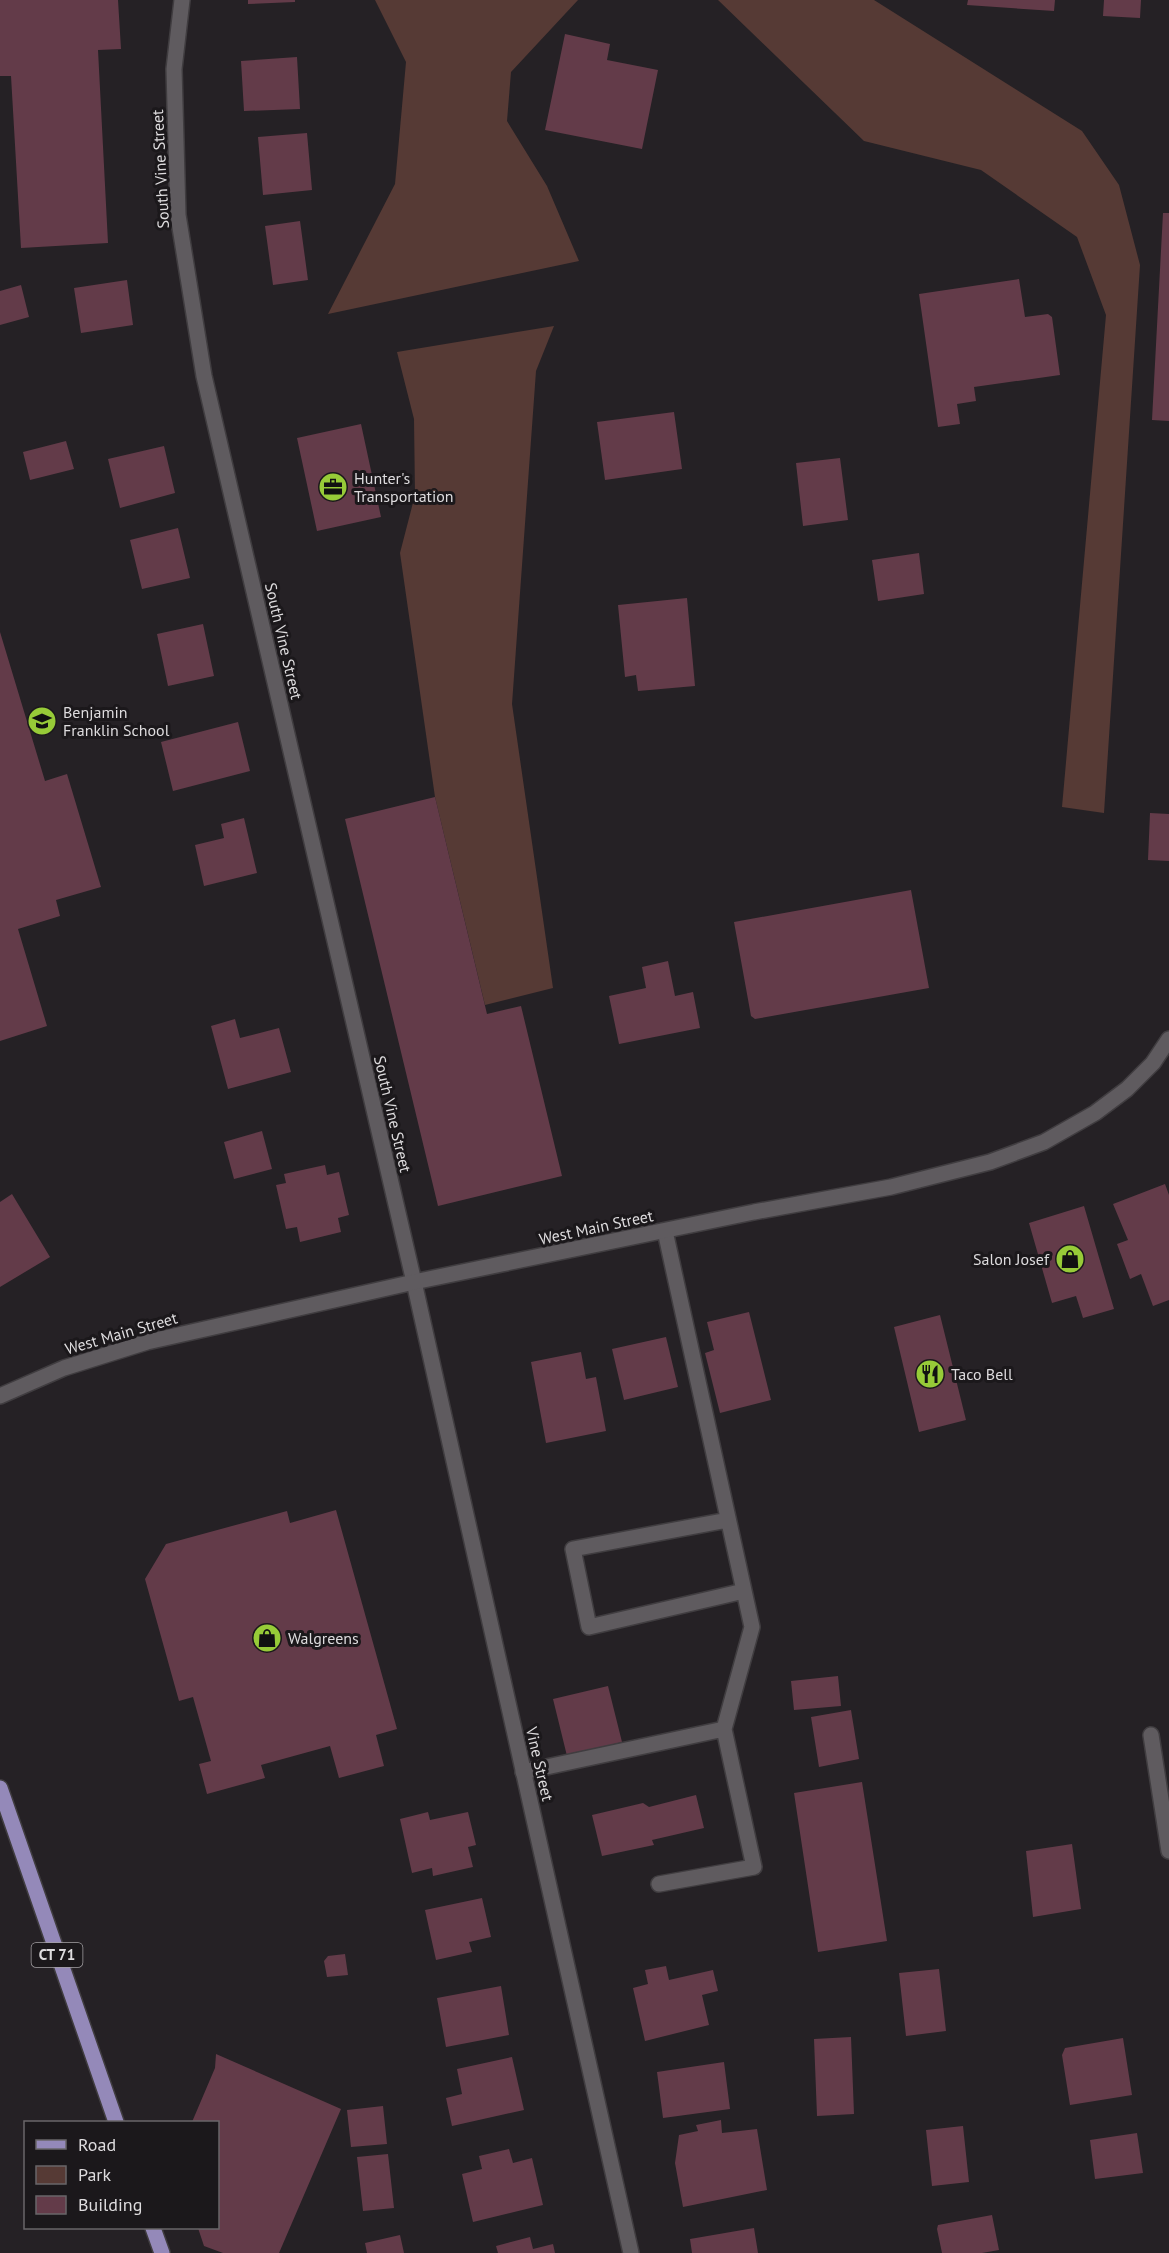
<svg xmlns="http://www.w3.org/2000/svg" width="1169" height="2253" viewBox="0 0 1169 2253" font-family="'PT Sans',sans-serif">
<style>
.green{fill:#563a35}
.building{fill:#633b49}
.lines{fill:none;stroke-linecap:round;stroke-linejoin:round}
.lane-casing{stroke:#403d40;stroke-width:18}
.street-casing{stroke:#403d40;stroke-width:18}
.secondary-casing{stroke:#403d40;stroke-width:18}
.primary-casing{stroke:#403d40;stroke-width:18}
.lane{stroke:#5f5b5f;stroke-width:15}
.street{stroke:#5f5b5f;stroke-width:15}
.secondary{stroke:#5f5b5f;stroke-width:15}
.primary{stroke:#9489b9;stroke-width:15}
.labels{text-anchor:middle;stroke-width:6;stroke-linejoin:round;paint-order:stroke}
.shield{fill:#1b181b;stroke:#a4a1a4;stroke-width:1.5}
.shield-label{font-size:15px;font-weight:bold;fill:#dedcde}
.street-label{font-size:16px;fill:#dedcde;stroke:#1b181b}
.poi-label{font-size:16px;fill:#dedcde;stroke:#1b181b;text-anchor:start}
</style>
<rect width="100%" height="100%" fill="#252125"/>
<!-- green -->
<path class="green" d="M375,0H578L511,72L507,121L547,186L579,261L328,314L395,184L406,62Z
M718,0H874L1082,131L1119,185L1140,265L1104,813L1062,807L1106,315L1077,237L981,170L864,141Z
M554,326L536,371L512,704L553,988L485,1005L435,797L400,553L415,495L414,419L397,352Z"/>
<!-- building -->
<path class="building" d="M0,0H118L121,49L98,50L108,243L21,248L11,76H0Z
M248,0H295V2L248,4Z
M968,0H1055L1054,11L967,5Z
M1104,0H1141L1140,18L1103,16Z
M565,34L610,44L607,60L658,70L642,149L545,130Z
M297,57L300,109L244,111L241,61Z
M307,133L312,190L263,195L258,137Z
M1163,213H1169V421L1152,420Z
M300,221L308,280L273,285L265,226Z
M1019,279L1025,317L1048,314L1052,317L1060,375L974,387L976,401L957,404L960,424L938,427L919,294Z
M127,280L133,325L81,333L74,288Z
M21,285L29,317L0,325V291Z
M674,412L682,469L605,480L597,422Z
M361,424L381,517L317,531L297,438Z
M66,441L74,469L30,480L23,452Z
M164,446L175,493L120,508L108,459Z
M840,458L848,520L803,526L796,463Z
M178,528L190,578L142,589L130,540Z
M919,553L924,594L878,601L872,560Z
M687,598L695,686L638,691L636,675L625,677L618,605Z
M203,624L214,676L168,686L157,634Z
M0,632L45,781L67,774L101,887L56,900L60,916L18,929L47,1026L0,1041Z
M238,722L250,771L173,791L161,742Z
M435,797L487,1014L521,1006L562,1176L438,1206L345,819Z
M1150,813L1169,814V861L1148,860Z
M244,818L257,873L204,886L195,845L224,838L221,824Z
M911,890L929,988L755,1019L751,1016L734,922Z
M668,961L675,996L693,992L700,1028L619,1044L609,996L646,988L642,967Z
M235,1019L240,1038L279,1028L291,1072L228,1089L211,1026Z
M262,1131L272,1169L234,1179L224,1142Z
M325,1165L327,1175L339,1172L349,1215L338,1218L341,1232L300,1242L297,1227L286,1229L276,1185L286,1183L284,1174Z
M1165,1184L1169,1195V1300L1153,1306L1141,1274L1130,1279L1117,1244L1128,1240L1113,1204Z
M12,1194L50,1257L0,1287V1202Z
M1084,1206L1114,1309L1083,1318L1076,1296L1052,1303L1029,1223Z
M749,1312L771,1400L720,1413L705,1353L714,1350L707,1322Z
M940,1315L966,1420L919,1432L894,1327Z
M666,1337L678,1387L624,1400L612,1349Z
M581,1352L586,1379L596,1377L606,1431L546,1443L531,1362Z
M336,1510L397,1729L376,1735L384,1766L339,1778L330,1746L261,1765L265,1778L207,1794L199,1764L211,1761L193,1697L179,1701L145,1579L166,1544L287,1511L290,1523Z
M838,1676L841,1706L794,1710L791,1681Z
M608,1686L622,1742L567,1756L553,1699Z
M851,1710L859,1759L819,1767L811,1717Z
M862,1782L887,1941L818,1952L794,1793Z
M696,1795L704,1828L652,1840L654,1845L602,1856L592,1815L643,1803L649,1807Z
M428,1812L430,1820L468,1812L476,1845L468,1847L473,1867L433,1876L432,1868L412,1873L400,1819Z
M1072,1844L1081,1909L1033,1917L1026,1851Z
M482,1898L491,1937L469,1942L472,1952L436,1960L425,1910Z
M345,1954L348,1975L327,1977L324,1961L328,1956Z
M666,1966L669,1980L713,1970L718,1991L702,1995L709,2025L645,2041L633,1988L648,1984L645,1970Z
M939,1969L946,2031L906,2036L899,1973Z
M501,1986L509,2035L446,2047L437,1998Z
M851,2037L854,2114L817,2116L814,2039Z
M1123,2038L1132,2095L1070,2105L1062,2055L1065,2048Z
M216,2054L341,2109L279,2253H223L204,2246L198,2228H218V2122H192L215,2068Z
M512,2057L524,2110L452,2126L446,2098L462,2094L457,2069Z
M724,2062L730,2109L663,2118L657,2072Z
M383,2106L387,2144L351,2147L347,2110Z
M721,2120L722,2133L757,2129L767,2190L683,2207L675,2163L679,2135L698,2131L696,2125Z
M963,2126L969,2182L932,2186L926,2130Z
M1137,2133L1143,2173L1095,2179L1090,2140Z
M509,2149L513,2163L532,2158L543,2205L473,2222L462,2174L482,2169L479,2156Z
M388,2154L394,2208L363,2211L357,2157Z
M992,2215L999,2250L982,2253H942L937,2229L938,2225Z
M754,2228L758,2253H692L690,2239Z
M400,2235L404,2253H367L365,2243Z
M530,2237L533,2249L553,2244L555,2253H498L496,2246Z"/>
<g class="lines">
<!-- lane casing -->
<g class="lane-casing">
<path id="lane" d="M728,1520L573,1549L589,1627L744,1591
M523,1772L724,1729
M659,1884L754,1867L724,1729L752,1627L665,1231"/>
</g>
<!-- street casing -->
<g class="street-casing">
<path id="street" d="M182,0L174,69L178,215L204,376L414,1282L631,2253
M1151,1735L1169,1851"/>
</g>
<!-- secondary casing -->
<g class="secondary-casing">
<path id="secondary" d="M0,1396L64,1368L147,1342L414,1282L754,1212L891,1187L990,1162L1044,1142L1095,1113L1127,1089L1153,1063L1169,1039"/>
</g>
<!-- primary casing -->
<g class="primary-casing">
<path id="primary" d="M0,1788L116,2122
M153,2228L162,2253"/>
</g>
<!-- lane -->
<use href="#lane" class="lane"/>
<!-- street -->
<use href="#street" class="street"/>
<!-- secondary -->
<use href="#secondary" class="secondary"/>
<!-- primary -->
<use href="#primary" class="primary"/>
</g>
<!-- icons -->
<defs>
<g id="office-disc" transform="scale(1.5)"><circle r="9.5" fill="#97cb38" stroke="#1b181b"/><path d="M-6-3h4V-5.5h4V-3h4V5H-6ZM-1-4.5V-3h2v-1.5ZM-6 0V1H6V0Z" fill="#111"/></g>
<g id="school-disc" transform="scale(1.5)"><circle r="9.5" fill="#97cb38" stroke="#1b181b"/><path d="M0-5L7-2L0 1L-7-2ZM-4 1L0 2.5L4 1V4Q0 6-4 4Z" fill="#111"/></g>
<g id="shop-disc" transform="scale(1.5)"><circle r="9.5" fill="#97cb38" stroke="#1b181b"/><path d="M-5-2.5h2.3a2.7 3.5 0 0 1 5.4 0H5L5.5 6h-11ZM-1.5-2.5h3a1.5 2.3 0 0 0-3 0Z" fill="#111"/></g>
<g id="restaurant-disc" transform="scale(1.5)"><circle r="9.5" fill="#97cb38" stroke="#1b181b"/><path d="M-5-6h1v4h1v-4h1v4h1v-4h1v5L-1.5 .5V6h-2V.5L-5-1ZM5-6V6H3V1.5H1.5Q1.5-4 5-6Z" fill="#111"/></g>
</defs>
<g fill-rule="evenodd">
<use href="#office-disc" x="333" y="487"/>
<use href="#school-disc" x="42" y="721"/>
<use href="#shop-disc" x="1070" y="1259"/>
<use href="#restaurant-disc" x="930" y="1374"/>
<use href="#shop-disc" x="267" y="1638"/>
</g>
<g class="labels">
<!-- shield labels -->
<rect class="shield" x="31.5" y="1943" width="51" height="24" rx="4.5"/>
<g class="shield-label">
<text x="57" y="1960">CT 71</text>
</g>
<!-- street labels -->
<g class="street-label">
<text transform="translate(160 169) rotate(-93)" y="6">South Vine Street</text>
<text transform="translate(284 641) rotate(77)" y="6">South Vine Street</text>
<text transform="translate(393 1114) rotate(77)" y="6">South Vine Street</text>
<text transform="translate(596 1227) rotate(-12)" y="6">West Main Street</text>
<text transform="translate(121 1333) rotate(-16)" y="6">West Main Street</text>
<text transform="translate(540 1764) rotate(77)" y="6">Vine Street</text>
</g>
<!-- poi labels -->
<g class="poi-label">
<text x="354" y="484">Hunter's<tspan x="354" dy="18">Transportation</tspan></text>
<text x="63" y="718">Benjamin<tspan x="63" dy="18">Franklin School</tspan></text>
<text x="1049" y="1265" text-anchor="end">Salon Josef</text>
<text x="951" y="1380">Taco Bell</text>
<text x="288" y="1644">Walgreens</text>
</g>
</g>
<!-- legend -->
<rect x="24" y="2121" width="195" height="108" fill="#1b181b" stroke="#696669" stroke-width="1.5"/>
<rect x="36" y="2140" width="30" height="9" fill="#9489b9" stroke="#696669" stroke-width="1.5"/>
<text x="78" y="2151" font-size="18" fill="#dedcde">Road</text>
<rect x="36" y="2166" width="30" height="18" fill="#563a35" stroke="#696669" stroke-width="1.5"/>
<text x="78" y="2181" font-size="18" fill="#dedcde">Park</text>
<rect x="36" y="2196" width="30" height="18" fill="#633b49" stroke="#696669" stroke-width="1.5"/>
<text x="78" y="2211" font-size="18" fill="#dedcde">Building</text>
</svg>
